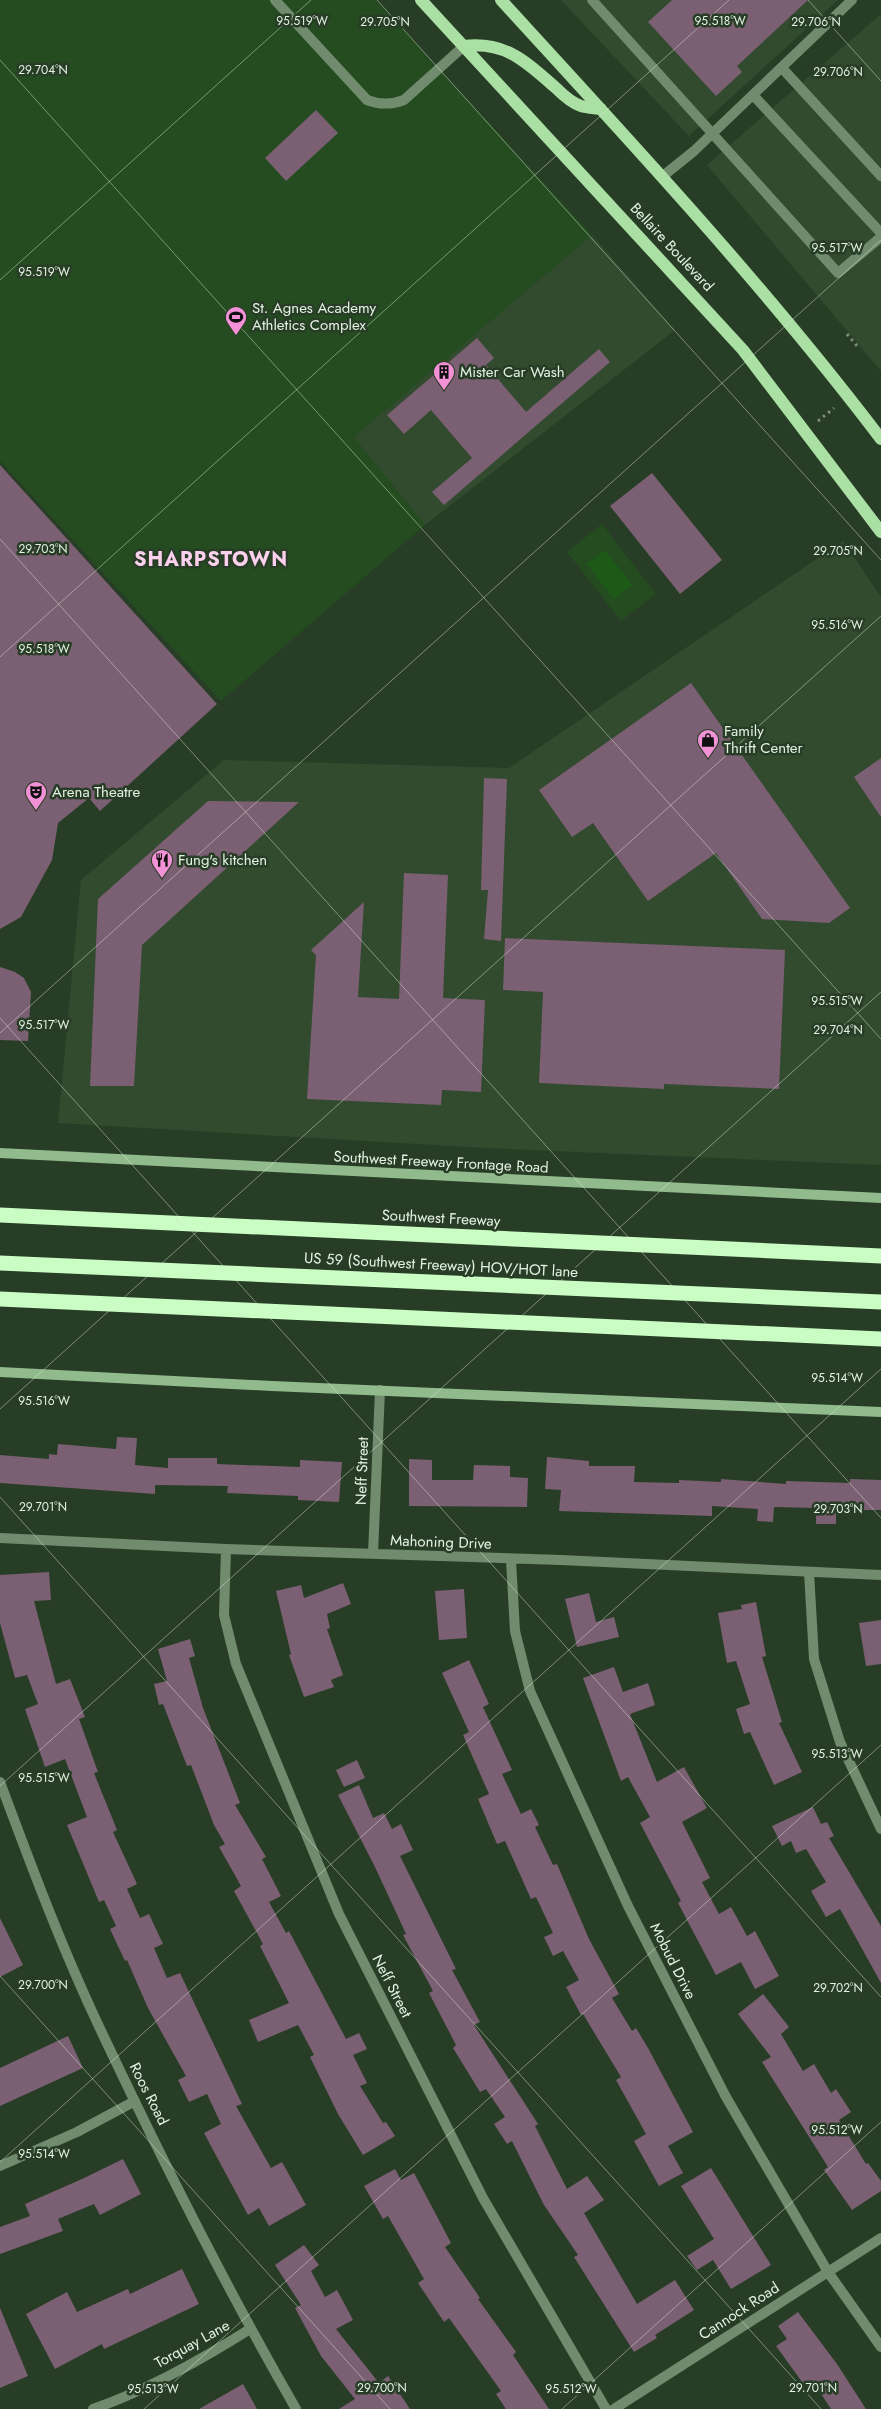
<svg xmlns="http://www.w3.org/2000/svg" width="881" height="2409" viewBox="0 0 881 2409" font-family="Jost,sans-serif">
<style>
.built{fill:#324b2f}
.green{fill:#244c20}
.water{fill:#1d5a18}
.building{fill:#7b5f72}
.lines{fill:none;stroke-linecap:round;stroke-linejoin:round}
.path{stroke:#7e8f7c;stroke-width:3;stroke-dasharray:2.5 4;stroke-linecap:butt}
.lane{stroke:#718b6e;stroke-width:10}
.street{stroke:#718b6e;stroke-width:10}
.secondary{stroke:#91bb8d;stroke-width:10}
.primary{stroke:#aae0a4;stroke-width:12}
.highway{stroke:#cafdc4;stroke-width:15}
.ticks{fill:none;stroke:#e4f1e3;stroke-width:1;stroke-opacity:0.45}
.labels{text-anchor:middle;stroke-width:5;stroke-linejoin:round;paint-order:stroke}
.street-label{font-size:15px;fill:#e4f1e3;stroke:#283d26}
.poi-label{font-size:15px;fill:#e4f1e3;stroke:#283d26;text-anchor:start}
.district-label{font-size:20px;font-weight:bold;letter-spacing:1px;fill:#fcd1ee;stroke:#283d26}
.ticks-label{font-size:12px;text-anchor:middle;fill:#e4f1e3;stroke:#283d26;stroke-width:5;stroke-linejoin:round;paint-order:stroke}
</style>
<rect width="100%" height="100%" fill="#283d26"/>
<!-- built -->
<path class="built" d="M561,0H838L689,136Z
M881,14V371L707,165Z
M592,235L675,330L425,525L353,437Z
M843,541L881,597V1165L486,1148L58,1123L81,880L224,760L509,768Z"/>
<!-- green -->
<path class="green" d="M0,0H376L592,235L354,437L425,525L221,701L0,461Z
M602,524L656,594L621,621L567,552Z"/>
<!-- water -->
<path class="water" d="M605,550L632,585L614,599L587,564Z"/>
<!-- building -->
<path class="building" d="M672,0H808L737,66L742,72L716,96L648,22Z
M316,110L338,133L286,181L265,158Z
M477,338L494,358L486,365L526,412L599,349L610,362L444,505L432,492L472,458L431,410L404,434L387,415Z
M0,465L217,704L100,811L89,798L58,823L52,860L21,917L0,929Z
M652,473L722,560L680,594L610,506Z
M691,683L850,908L829,923L762,919L716,853L648,901L593,823L572,837L539,790Z
M881,758V817L854,777Z
M484,778L507,779L501,941L484,939L488,890H481Z
M208,801L299,802L142,945L134,1086H90L98,899Z
M404,873L448,875L443,998L485,1000L481,1092L442,1090L441,1105L307,1099L316,955L311,950L364,902L358,997L399,999Z
M505,938L785,950L779,1089L664,1084V1089L539,1083L543,992L503,990Z
M0,967L15,972L24,978L31,992L28,1041L0,1040Z
M117,1437L137,1438L135,1465L168,1468V1458H217V1464L300,1467V1460L342,1462L339,1502L298,1500V1496L227,1493L228,1486L155,1485V1494L0,1483V1455L49,1459V1454L57,1455L58,1444L116,1449Z
M547,1457L589,1461V1466H635L634,1482L679,1483V1480L721,1482V1479L786,1484V1481L850,1483V1479L881,1480V1510H836V1524H816V1508L774,1507L773,1522L757,1521L758,1509L712,1506V1516L559,1511L561,1490L545,1489Z
M409,1459L432,1460V1480H473L474,1465L510,1466V1477L528,1478L527,1507L409,1506Z
M49,1572L51,1600L34,1601L56,1684L70,1679L85,1717L79,1719L98,1772L94,1773L117,1830L113,1832L137,1884L127,1889L140,1918L149,1914L163,1944L154,1948L167,1978L180,1973L242,2104L236,2106L271,2168L282,2162L306,2205L269,2226L259,2208L248,2215L204,2133L221,2124L207,2094L189,2102L178,2080L186,2076L148,2008L127,1960L125,1961L110,1929L116,1926L104,1900L99,1902L67,1825L87,1817L65,1759L45,1767L25,1709L38,1704L27,1675L15,1678L0,1623V1575Z
M343,1583L351,1604L327,1614L330,1628L327,1629L343,1675L331,1680L334,1687L304,1697L289,1655L291,1654L276,1591L301,1585L304,1598Z
M464,1589L467,1638L439,1640L435,1591Z
M589,1593L596,1622L614,1617L619,1637L577,1647L565,1599Z
M756,1602L766,1656L762,1657L782,1722L779,1723L802,1772L774,1785L750,1732L744,1734L736,1709L750,1704L736,1661L727,1663L718,1613L742,1609L741,1605Z
M881,1620V1664L866,1666L859,1623Z
M190,1639L195,1656L189,1658L203,1708L240,1803L235,1805L266,1857L262,1859L281,1896L269,1902L286,1933L289,1931L346,2039L359,2033L367,2049L353,2055L367,2083L360,2086L383,2123L386,2122L395,2136L363,2155L338,2114L310,2057L314,2055L298,2025L258,2042L249,2020L289,2003L260,1946L263,1944L234,1891L241,1886L219,1847L225,1844L214,1825L191,1765L187,1766L163,1704L159,1705L154,1684L167,1681L158,1649Z
M469,1660L489,1704L483,1707L512,1770L502,1774L521,1814L531,1809L539,1825L535,1827L553,1865L557,1864L589,1939L619,1994L612,1998L632,2031L636,2028L648,2048L693,2132L668,2146L683,2173L659,2186L634,2141L646,2134L616,2080L621,2077L583,2014L581,2015L566,1987L579,1980L563,1951L553,1956L544,1937L553,1933L536,1897L531,1899L505,1841L497,1844L478,1799L489,1794L463,1735L469,1732L442,1673Z
M614,1667L623,1692L648,1683L655,1705L630,1714L657,1782L684,1767L707,1808L682,1822L710,1878L702,1882L719,1914L731,1907L747,1936L755,1931L779,1976L755,1989L741,1962L716,1975L678,1903L681,1901L640,1823L650,1817L628,1777L621,1781L583,1678Z
M357,1760L365,1778L344,1787L336,1770Z
M359,1785L373,1818L384,1813L392,1829L401,1824L413,1850L400,1856L456,1969L452,1970L480,2022L474,2025L538,2124L535,2126L567,2189L587,2176L604,2200L584,2213L637,2304L675,2280L694,2310L655,2335L657,2338L634,2352L574,2257L578,2255L544,2205L512,2141L507,2144L494,2124L505,2117L486,2089L480,2092L453,2048L456,2045L429,1993L433,1991L403,1935L406,1934L375,1867L338,1795Z
M813,1807L821,1824L827,1822L834,1836L829,1838L881,1926V1983L840,1909L826,1917L811,1891L826,1882L806,1849L796,1853L791,1841L782,1846L772,1826Z
M0,1918L23,1965L0,1977Z
M763,1994L789,2027L781,2034L803,2071L814,2064L831,2093L836,2089L851,2112L839,2120L866,2164L868,2163L881,2181V2191L852,2210L824,2170L828,2167L762,2062L771,2057L738,2014Z
M68,2036L83,2068L0,2106V2068Z
M123,2159L141,2194L100,2215L94,2204L58,2219L63,2231L0,2254V2227L30,2216L25,2204L82,2179Z
M711,2168L771,2265L731,2289L713,2260L697,2270L687,2256L714,2239L681,2186Z
M395,2169L401,2180L414,2173L451,2243L445,2247L480,2298L478,2299L516,2352L513,2355L549,2409H506L496,2394L501,2391L449,2318L444,2322L418,2283L424,2279L388,2216L383,2219L364,2186Z
M304,2245L319,2265L311,2271L325,2297L337,2290L353,2320L336,2329L379,2383L388,2376L410,2409H339L355,2399L321,2356L295,2308L301,2305L275,2265Z
M182,2269L199,2304L104,2349L102,2344L55,2369L26,2314L67,2292L77,2312L128,2289L130,2294Z
M0,2308L28,2376L0,2388Z
M798,2312L837,2364L866,2409H831L812,2380L805,2386L776,2346L787,2339L778,2326Z
M243,2384L257,2409H199Z"/>
<g class="lines">
<!-- path -->
<path class="path" d="M847,334L857,346
M818,421L834,408"/>
<!-- lane -->
<path class="lane" d="M275,0L367,100C380,105 391,105 404,100L464,46
M592,0L838,273L881,237
M782,68L881,176
M753,95L881,233
M663,176L694,151L852,0"/>
<!-- street -->
<path class="street" d="M0,1538L226,1549L561,1560L881,1575
M226,1549L224,1615L236,1664L339,1914L483,2198L606,2409
M373,1554L380,1390
M511,1560L515,1631L530,1691L628,1906L726,2097L828,2272L881,2347
M809,1572L814,1659L840,1742L881,1829
M0,1782C32,1868 64,1954 104,2037C163,2162 227,2289 296,2409
M0,2166L77,2132L135,2101
M93,2409C148,2390 201,2360 250,2329
M614,2409L881,2238"/>
<!-- secondary -->
<path class="secondary" d="M0,1153L881,1198
M0,1372L272,1386L881,1412"/>
<!-- primary -->
<path class="primary" d="M421,0L743,350L881,532
M501,0C632,143 764,285 881,439
M464,46C506,41 526,62 556,88C563,95 572,103 581,106C587,108 595,108 601,109"/>
<!-- highway -->
<path class="highway" d="M0,1215L881,1256
M0,1263L881,1302
M0,1299L881,1339"/>
</g>
<!-- ticks -->
<path class="ticks" d="M377,0L881,560M808,0L881,81M0,60L881,1039M0,280L311,0M0,539L881,1518M0,657L729,0M0,1018L881,1997M0,1033L881,240M0,1409L881,616M0,1497L821,2409M0,1786L881,992M0,1976L390,2409M0,2162L881,1369M144,2409L881,1745M562,2409L881,2122"/>
<!-- icons -->
<defs>
<g id="stadium-pin" transform="scale(1.125)"><path d="M0 17L-7.5 6A9.5 9.5 0 1 1 7.5 6Z" fill="#f391d6" stroke="#283d26"/><path d="M0-5a6.5 5 0 1 0 0 10a6.5 5 0 1 0 0-10ZM-3.5-1.8h7v3.6h-7Z" fill="#111"/></g>
<g id="building-pin" transform="scale(1.125)"><path d="M0 17L-7.5 6A9.5 9.5 0 1 1 7.5 6Z" fill="#f391d6" stroke="#283d26"/><path d="M-4-6H4V6H1V3H-1V6H-4ZM-2.5-4.3h1.7v1.8h-1.7ZM.8-4.3h1.7v1.8H.8ZM-2.5-1h1.7V.8h-1.7ZM.8-1h1.7V.8H.8Z" fill="#111"/></g>
<g id="shop-pin" transform="scale(1.125)"><path d="M0 17L-7.5 6A9.5 9.5 0 1 1 7.5 6Z" fill="#f391d6" stroke="#283d26"/><path d="M-5-2.5h2.3a2.7 3.5 0 0 1 5.4 0H5L5.5 6h-11ZM-1.5-2.5h3a1.5 2.3 0 0 0-3 0Z" fill="#111"/></g>
<g id="theatre-pin" transform="scale(1.125)"><path d="M0 17L-7.5 6A9.5 9.5 0 1 1 7.5 6Z" fill="#f391d6" stroke="#283d26"/><path d="M-5-5.5Q0-4 5-5.5V0Q5 5 0 6Q-5 5-5 0ZM-3.3-2.5H-1v1.5H-3.3ZM1-2.5H3.3v1.5H1ZM-2.8 1Q0 5.5 2.8 1Z" fill="#111"/></g>
<g id="restaurant-pin" transform="scale(1.125)"><path d="M0 17L-7.5 6A9.5 9.5 0 1 1 7.5 6Z" fill="#f391d6" stroke="#283d26"/><path d="M-5-6h1v4h1v-4h1v4h1v-4h1v5L-1.5 .5V6h-2V.5L-5-1ZM5-6V6H3V1.5H1.5Q1.5-4 5-6Z" fill="#111"/></g>
</defs>
<g fill-rule="evenodd">
<use href="#stadium-pin" x="236" y="317"/>
<use href="#building-pin" x="444" y="372"/>
<use href="#shop-pin" x="708" y="740"/>
<use href="#theatre-pin" x="36" y="792"/>
<use href="#restaurant-pin" x="162" y="860"/>
</g>
<g class="labels">
<!-- street labels -->
<g class="street-label">
<text transform="translate(672 247) rotate(47)" y="5">Bellaire Boulevard</text>
<text transform="translate(441 1162) rotate(3)" y="5">Southwest Freeway Frontage Road</text>
<text transform="translate(441 1218) rotate(3)" y="5">Southwest Freeway</text>
<text transform="translate(441 1265) rotate(3)" y="5">US 59 (Southwest Freeway) HOV/HOT lane</text>
<text transform="translate(362 1471) rotate(-88)" y="5">Neff Street</text>
<text transform="translate(441 1542) rotate(2)" y="5">Mahoning Drive</text>
<text transform="translate(673 1961) rotate(63)" y="5">Mobud Drive</text>
<text transform="translate(392 1986) rotate(63)" y="5">Neff Street</text>
<text transform="translate(149 2094) rotate(63)" y="5">Roos Road</text>
<text transform="translate(739 2311) rotate(-33)" y="5">Cannock Road</text>
<text transform="translate(192 2344) rotate(-29)" y="5">Torquay Lane</text>
</g>
<!-- poi labels -->
<g class="poi-label">
<text x="252" y="313">St. Agnes Academy<tspan x="252" dy="17">Athletics Complex</tspan></text>
<text x="460" y="377">Mister Car Wash</text>
<text x="724" y="736">Family<tspan x="724" dy="17">Thrift Center</tspan></text>
<text x="52" y="797">Arena Theatre</text>
<text x="178" y="865">Fung's kitchen</text>
</g>
<!-- district labels -->
<g class="district-label">
<text x="211" y="566">SHARPSTOWN</text>
</g>
</g>
<g class="ticks-label">
<text x="720" y="25">95.518°W</text>
<text x="302" y="25">95.519°W</text>
<text x="385" y="26">29.705°N</text>
<text x="816" y="26">29.706°N</text>
<text x="43" y="74">29.704°N</text>
<text x="838" y="76">29.706°N</text>
<text x="837" y="252">95.517°W</text>
<text x="44" y="276">95.519°W</text>
<text x="43" y="553">29.703°N</text>
<text x="838" y="555">29.705°N</text>
<text x="837" y="629">95.516°W</text>
<text x="44" y="653">95.518°W</text>
<text x="837" y="1005">95.515°W</text>
<text x="44" y="1029">95.517°W</text>
<text x="838" y="1034">29.704°N</text>
<text x="837" y="1382">95.514°W</text>
<text x="44" y="1405">95.516°W</text>
<text x="43" y="1511">29.701°N</text>
<text x="838" y="1513">29.703°N</text>
<text x="837" y="1758">95.513°W</text>
<text x="44" y="1782">95.515°W</text>
<text x="43" y="1989">29.700°N</text>
<text x="838" y="1992">29.702°N</text>
<text x="837" y="2134">95.512°W</text>
<text x="44" y="2158">95.514°W</text>
<text x="382" y="2392">29.700°N</text>
<text x="813" y="2392">29.701°N</text>
<text x="153" y="2393">95.513°W</text>
<text x="571" y="2393">95.512°W</text>
</g>
</svg>
